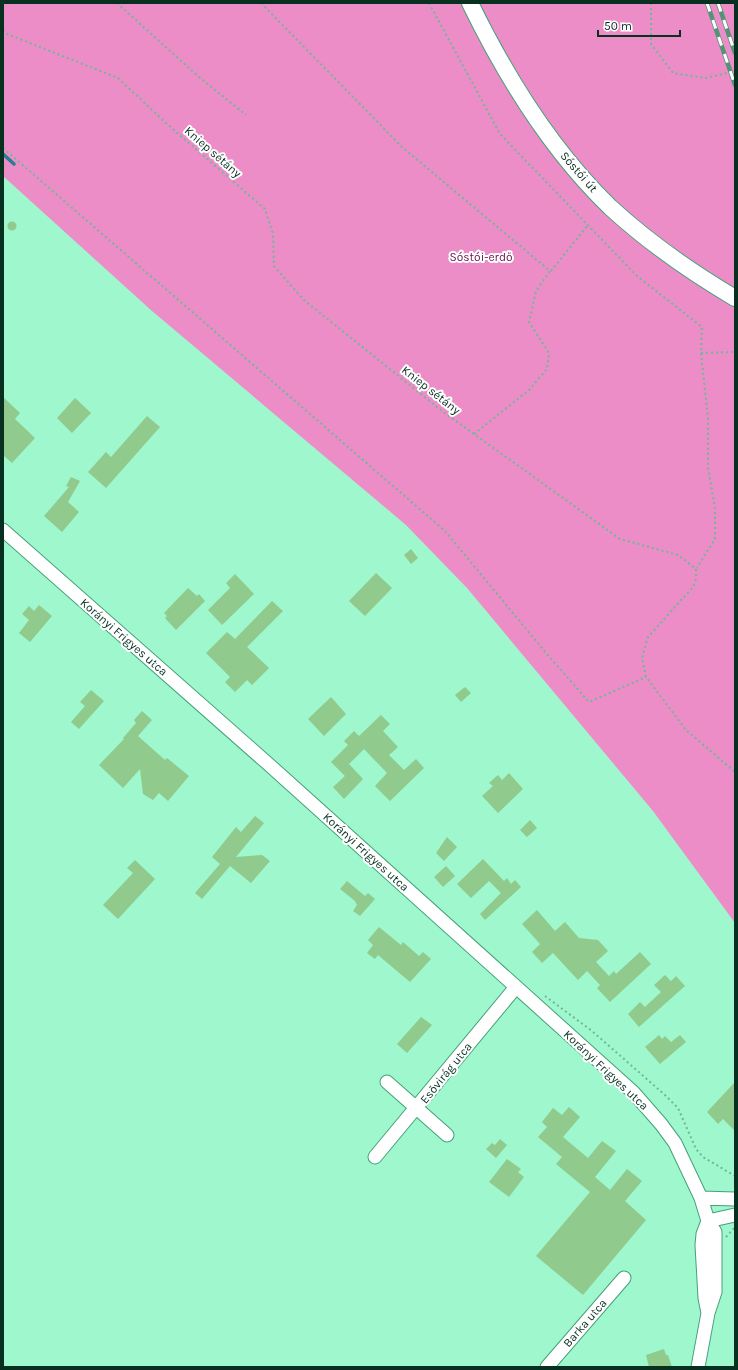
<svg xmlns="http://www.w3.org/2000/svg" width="738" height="1370" viewBox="0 0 738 1370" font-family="Karla,sans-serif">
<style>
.forest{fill:#ec8dc8}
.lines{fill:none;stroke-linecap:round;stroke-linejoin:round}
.stream{stroke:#257f92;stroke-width:3.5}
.building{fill:#90ca8c}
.minor-casing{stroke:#46a079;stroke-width:15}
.major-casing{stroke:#46a079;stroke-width:18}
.path{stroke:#6eb896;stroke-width:2;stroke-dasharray:2 3;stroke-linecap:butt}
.minor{stroke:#fff;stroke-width:13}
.major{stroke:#fff;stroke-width:16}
.rail-casing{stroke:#539376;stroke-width:4.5}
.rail{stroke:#fff;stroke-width:3;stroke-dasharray:9;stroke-linecap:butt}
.labels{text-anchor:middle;stroke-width:4;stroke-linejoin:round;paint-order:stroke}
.street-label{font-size:12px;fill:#083020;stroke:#fff}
.park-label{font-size:12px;fill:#691550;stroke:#fff}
</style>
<rect width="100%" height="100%" fill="#9ef7cd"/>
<!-- forest -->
<path class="forest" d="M3,3H735V923L653,811L467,588L406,525L152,311L3,176Z"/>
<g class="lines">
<!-- stream -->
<path class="stream" d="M3,154L14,164"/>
</g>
<!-- building -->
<path class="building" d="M7.5 226a4.5 4.5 0 1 1 9 0a4.5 4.5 0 1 1-9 0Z
M3,397L20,413L15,419L35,438L12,463L3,455Z
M75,398L91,413L72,433L57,418Z
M147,416L160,427L106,488L88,472L106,452L111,457Z
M71,477L80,481L68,502L79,512L62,532L44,516L69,487L66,486Z
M411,549L418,558L411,564L404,555Z
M376,573L392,588L365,616L349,601Z
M235,574L254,594L222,625L208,610L230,588L226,583Z
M188,588L197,596L199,594L205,601L176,630L165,618L167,616L164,613Z
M272,601L283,611L247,647L269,668L252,685L247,680L235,692L225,682L230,677L206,653L227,632L235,639Z
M39,605L52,616L30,642L19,633L29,620L22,614L29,606L34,611Z
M465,687L471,693L461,702L455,695Z
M91,690L104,701L79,729L71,722L85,706L80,702Z
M331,697L346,714L324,736L308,719Z
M142,711L152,720L138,736L165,760L167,758L189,776L168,801L159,793L153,800L143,794L140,769L123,788L99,765L124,739L123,738L136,723L134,720Z
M381,715L390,724L383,731L398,747L389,755L404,770L416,759L424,768L390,801L375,786L387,773L364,749L349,764L363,779L344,799L333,787L345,776L331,762L348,745L344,741L354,731L359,736Z
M509,773L523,789L498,813L482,796L493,786L489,783L498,775L502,780Z
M255,816L264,823L236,857L262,855L270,861L251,883L230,866L202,899L195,893L220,864L212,857L236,827L241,832Z
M530,820L537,828L527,837L520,830Z
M447,837L457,847L444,861L436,853Z
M483,859L504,881L507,878L511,884L515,880L521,887L485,920L480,914L501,893L489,881L471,898L457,884Z
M135,860L155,879L118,919L103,905L133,873L127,868Z
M446,866L455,876L443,887L434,877Z
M347,881L365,896L368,893L375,899L360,916L353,911L357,905L355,901L340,889Z
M537,910L555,931L565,922L579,938L598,940L608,951L596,962L609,976L614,971L616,974L640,952L651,964L610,1002L597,988L600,985L587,971L578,980L553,953L542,963L532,952L540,944L522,924Z
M379,927L401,945L403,942L419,956L423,952L431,959L410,982L378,955L375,959L367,953L373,945L368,940Z
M665,975L671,981L676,976L685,986L639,1027L628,1014L640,1002L645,1007L661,992L654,985Z
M421,1017L432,1025L407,1053L397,1044Z
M659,1035L662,1039L665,1036L671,1042L680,1035L686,1042L660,1064L645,1047Z
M735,1082V1131L723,1119L718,1124L707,1112Z
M569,1107L580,1117L563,1137L588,1158L602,1141L616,1151L595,1177L610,1190L627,1169L642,1181L625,1201L646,1220L583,1295L536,1256L590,1192L556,1164L562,1157L538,1137L547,1127L542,1122L553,1108L562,1115Z
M500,1139L507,1145L496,1158L486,1149L492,1143L495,1145Z
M507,1159L521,1169L518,1172L524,1177L509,1197L489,1182Z
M664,1349L666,1355H668L672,1367H649L646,1355Z"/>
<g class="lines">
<!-- minor casing -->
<g class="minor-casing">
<path id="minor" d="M3,530L266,762L633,1092L661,1124L675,1143L701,1198L708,1221L715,1232V1292L708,1313
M387,1082L447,1135
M375,1157L516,987
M701,1198L735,1199
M708,1221L735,1215
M547,1367L624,1278
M698,1367L708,1313L705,1298L702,1245L703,1234L708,1221"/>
</g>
<!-- major casing -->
<g class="major-casing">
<path id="major" d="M470,3C506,77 551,150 610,207C648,242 691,272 735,298"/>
</g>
<!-- path -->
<path class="path" d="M117,3L199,77L246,115
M261,3L402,147L550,271L536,291L529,322L549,353L547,369L529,390L474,434
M429,3L500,134L637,276L702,327L701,353L708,418V467L715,508V539L697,568
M651,3V44L673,73L706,78L735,71
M3,30L7,34L118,78L167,124L265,209L273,234L274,266L304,300L442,411L620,539L678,555L696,569V579L693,587L648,637L642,658L646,677L686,730L735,772
M3,148L445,531L546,653L589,702L646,677
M551,271L588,225
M701,353L735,352
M545,996L592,1031L665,1095L678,1108L696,1149L703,1157L735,1176
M726,1237L735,1227"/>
<!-- minor -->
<use href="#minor" class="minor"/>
<!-- major -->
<use href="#major" class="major"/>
<!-- rail casing -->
<g class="rail-casing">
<path id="rail" d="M707,3L735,85
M718,3L735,53"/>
</g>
<!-- rail -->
<use href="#rail" class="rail"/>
</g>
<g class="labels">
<!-- street labels -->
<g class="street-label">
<text transform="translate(213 152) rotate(41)" y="4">Kniep sétány</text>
<text transform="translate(579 172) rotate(49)" y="4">Sóstói út</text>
<text transform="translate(431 390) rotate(38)" y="4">Kniep sétány</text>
<text transform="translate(124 637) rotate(41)" y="4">Korányi Frigyes utca</text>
<text transform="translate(366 852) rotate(42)" y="4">Korányi Frigyes utca</text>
<text transform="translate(606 1070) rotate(43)" y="4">Korányi Frigyes utca</text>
<text transform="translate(446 1073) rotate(-51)" y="4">Esővirág utca</text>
<text transform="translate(585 1323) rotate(-49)" y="4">Barka utca</text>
</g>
<!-- park labels -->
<g class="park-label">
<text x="481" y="261">Sóstói-erdő</text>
</g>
</g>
<!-- border -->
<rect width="738" height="1370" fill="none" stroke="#083020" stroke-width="8"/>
<!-- scale -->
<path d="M598 30v6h82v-6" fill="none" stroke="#083020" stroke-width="2"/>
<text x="604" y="30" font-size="12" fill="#083020" stroke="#ffffff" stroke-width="3" paint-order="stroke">50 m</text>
</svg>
